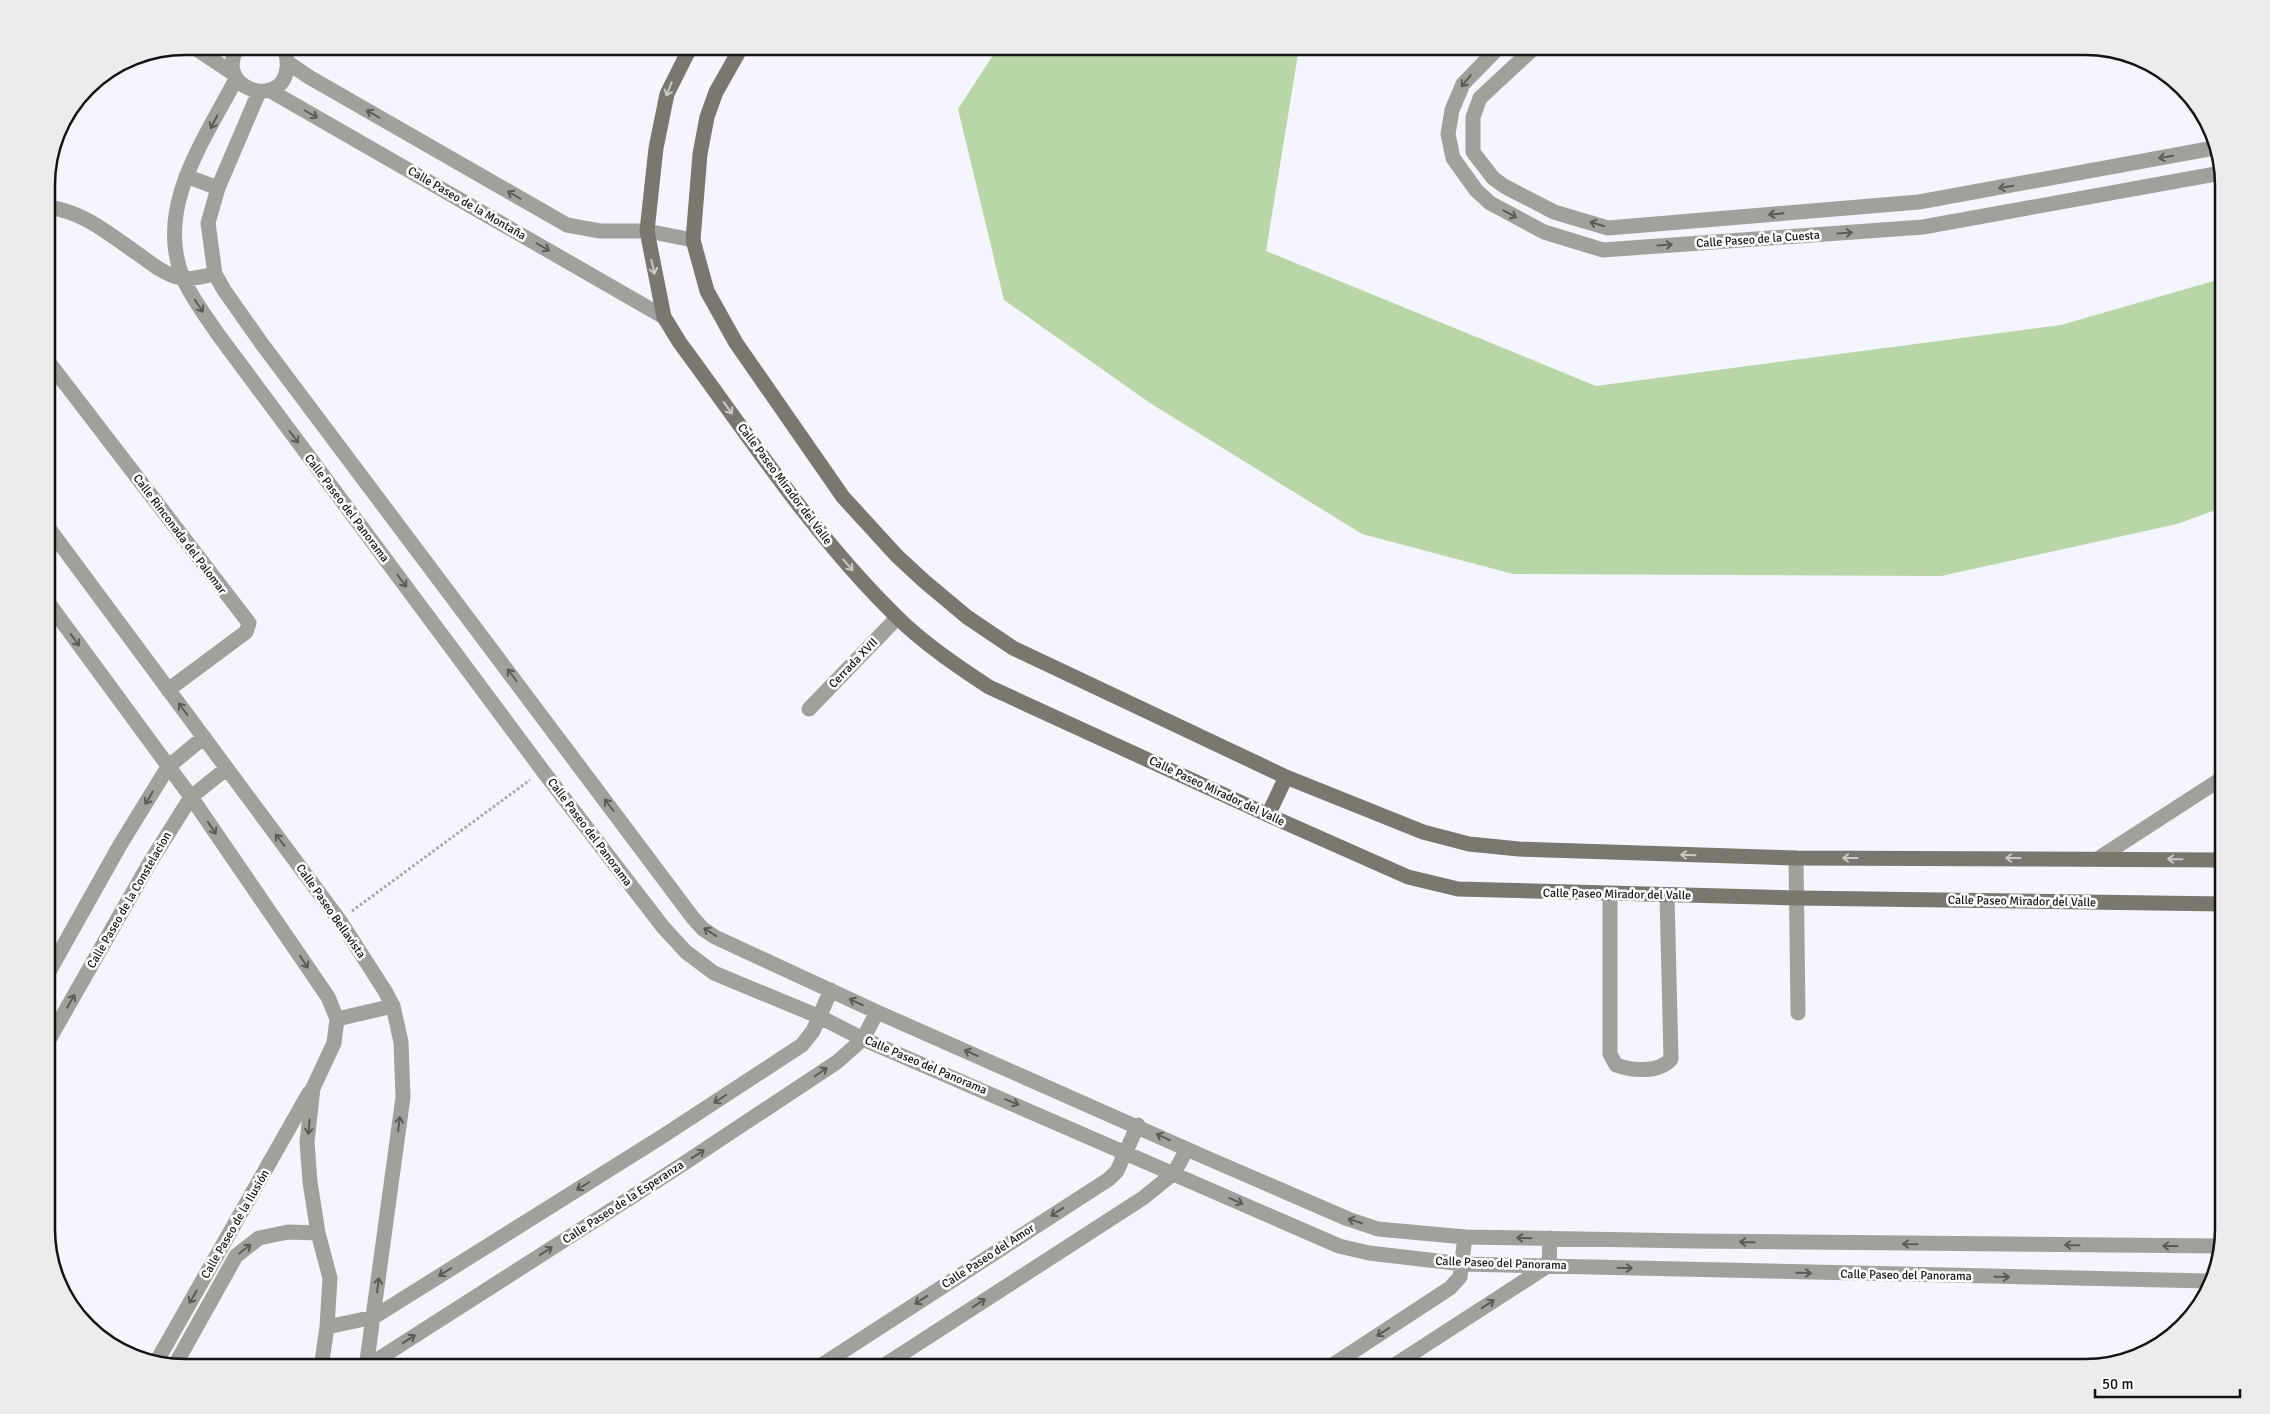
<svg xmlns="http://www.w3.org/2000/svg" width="2270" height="1414" viewBox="0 0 2270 1414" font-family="Signika,sans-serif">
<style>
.green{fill:#b9d6a9}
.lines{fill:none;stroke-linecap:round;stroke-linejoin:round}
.path{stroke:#a5a5ac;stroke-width:3;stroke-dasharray:2.5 2.5;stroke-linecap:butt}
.street{stroke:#a2a09c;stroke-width:15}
.secondary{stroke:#7a7771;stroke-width:15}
.oneway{stroke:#5a5a59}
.oneway2{stroke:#cac9c6}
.labels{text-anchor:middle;stroke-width:5;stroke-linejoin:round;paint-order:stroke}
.street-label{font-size:12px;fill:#131316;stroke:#fff}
.rim{fill:none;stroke:#131316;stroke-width:2.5}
</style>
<rect width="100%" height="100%" fill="#f5f5fd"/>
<!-- green -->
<path class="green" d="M999,46H1302L1298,54L1266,251L1596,386L2061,325L2224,278V507L2177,524L1941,576L1513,574L1362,534L1150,403L1004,300L958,109Z"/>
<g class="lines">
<!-- path -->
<path class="path" d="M352,911L530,780"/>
<!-- street -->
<path class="street" d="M192,46L234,74
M239,46C210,87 282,112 287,68C288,61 286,52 281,46
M1500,46L1463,84L1452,110L1448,134L1453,158L1476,190L1490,203L1544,232L1603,250L1923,227L2221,173
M1536,46L1480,98L1473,117V152L1493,178L1504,186L1554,212L1608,228L1919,202L2214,148
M287,62L309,77L567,225L600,231H647L693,240
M236,79C205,139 154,208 183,278C191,297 205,315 217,333L543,771L663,927L686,952L714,973L820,1017L863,1039L1339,1246L1369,1253L1463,1264L2208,1281
M269,90L664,317
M259,92L218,188L208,223L215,274L224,290L262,344L693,918L703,929L715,937L877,1012L1207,1158L1348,1219L1378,1229L1465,1237L1693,1241L2218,1246
M186,176L218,188
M47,207C84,211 111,236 141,256C153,265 166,275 181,278C191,280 205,276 215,274
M47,360L249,623L246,632L168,690
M47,526L340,921L385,991L393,1006L401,1042L403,1097L366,1368
M47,601L191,797L328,997L337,1019L334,1043L313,1088L307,1142L310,1182L318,1233L330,1278L327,1327L321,1368
M809,709L897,618
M1796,858L1798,1013
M2099,858L2224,777
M1610,894V1054L1616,1065C1632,1071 1659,1073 1671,1059L1667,895
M47,975L120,845L168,767L204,737
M337,1019L393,1006
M47,1043L149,864L191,797L226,769
M327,1327L374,1317L663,1136L802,1045L813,1031L831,990
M158,1359L309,1093
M175,1365L236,1256L259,1238L288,1232L318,1233
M351,1368L366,1367L680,1166L837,1062L863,1039L877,1012
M817,1368L1109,1179L1117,1171L1138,1125
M880,1368L1143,1198L1174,1173L1187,1149
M1328,1368L1450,1288L1460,1277L1465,1237
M1390,1368L1549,1265L1550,1238"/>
<!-- secondary -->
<path class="secondary" d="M691,46L667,94L656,148L647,231L664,317L680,343C749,436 813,535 896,616C923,643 957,666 989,687L1268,815L1408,877L1458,889L1797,898L2224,904
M742,46L716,92L707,117L700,154L693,240L707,291L736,343L843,497L897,556L924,581L967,617L1013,648L1286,777L1423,832L1469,844L1519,849L1796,858L2224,860
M1268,815L1286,777"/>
</g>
<!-- one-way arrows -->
<defs><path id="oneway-shaft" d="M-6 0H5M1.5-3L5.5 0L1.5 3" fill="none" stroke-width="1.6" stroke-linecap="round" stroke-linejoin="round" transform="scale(1.25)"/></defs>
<g class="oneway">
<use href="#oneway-shaft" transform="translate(1466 81) rotate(129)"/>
<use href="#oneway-shaft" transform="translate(311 114) rotate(30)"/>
<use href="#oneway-shaft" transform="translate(373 114) rotate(-150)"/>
<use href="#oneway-shaft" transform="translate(214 122) rotate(117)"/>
<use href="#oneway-shaft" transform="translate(2166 157) rotate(170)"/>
<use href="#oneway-shaft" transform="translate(2006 187) rotate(170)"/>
<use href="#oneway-shaft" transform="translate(514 195) rotate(-150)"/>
<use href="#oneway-shaft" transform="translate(1510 214) rotate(28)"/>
<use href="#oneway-shaft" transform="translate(1776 214) rotate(175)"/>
<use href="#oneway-shaft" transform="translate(1597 224) rotate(-163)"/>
<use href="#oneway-shaft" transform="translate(1845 233) rotate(-4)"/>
<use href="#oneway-shaft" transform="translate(1665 245) rotate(-4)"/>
<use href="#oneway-shaft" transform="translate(543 247) rotate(30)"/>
<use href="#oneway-shaft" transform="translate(199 306) rotate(57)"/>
<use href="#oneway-shaft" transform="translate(294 437) rotate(53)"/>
<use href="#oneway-shaft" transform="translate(402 581) rotate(53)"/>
<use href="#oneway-shaft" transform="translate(75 640) rotate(54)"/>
<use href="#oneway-shaft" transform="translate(512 675) rotate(-127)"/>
<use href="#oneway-shaft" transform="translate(183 709) rotate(-127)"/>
<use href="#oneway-shaft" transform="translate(149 798) rotate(121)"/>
<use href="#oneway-shaft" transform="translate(609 805) rotate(-127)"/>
<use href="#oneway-shaft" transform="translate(212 828) rotate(56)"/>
<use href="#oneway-shaft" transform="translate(280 840) rotate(-127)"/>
<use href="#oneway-shaft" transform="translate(710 932) rotate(-146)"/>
<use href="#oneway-shaft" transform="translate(304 962) rotate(56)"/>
<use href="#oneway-shaft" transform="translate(71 1001) rotate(-60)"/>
<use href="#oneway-shaft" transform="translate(856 1002) rotate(-155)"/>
<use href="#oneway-shaft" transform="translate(971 1053) rotate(-156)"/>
<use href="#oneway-shaft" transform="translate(821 1072) rotate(-35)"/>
<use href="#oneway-shaft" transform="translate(720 1099) rotate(147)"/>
<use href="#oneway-shaft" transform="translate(1012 1102) rotate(23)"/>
<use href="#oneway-shaft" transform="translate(399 1124) rotate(-83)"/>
<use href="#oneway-shaft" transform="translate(309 1127) rotate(95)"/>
<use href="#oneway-shaft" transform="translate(1163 1137) rotate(-155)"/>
<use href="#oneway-shaft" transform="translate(698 1154) rotate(-33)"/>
<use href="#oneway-shaft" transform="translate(583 1186) rotate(148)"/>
<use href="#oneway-shaft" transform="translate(1236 1201) rotate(24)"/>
<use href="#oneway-shaft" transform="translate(1057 1212) rotate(147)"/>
<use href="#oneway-shaft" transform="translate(1355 1221) rotate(-162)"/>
<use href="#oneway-shaft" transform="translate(1524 1238) rotate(-178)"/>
<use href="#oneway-shaft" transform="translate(1747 1242) rotate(-179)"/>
<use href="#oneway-shaft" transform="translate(1910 1244) rotate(-179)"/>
<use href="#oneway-shaft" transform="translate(2072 1245) rotate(-179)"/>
<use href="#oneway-shaft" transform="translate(2170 1246) rotate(-180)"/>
<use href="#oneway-shaft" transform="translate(245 1249) rotate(-37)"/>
<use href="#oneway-shaft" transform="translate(546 1251) rotate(-33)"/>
<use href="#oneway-shaft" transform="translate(1625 1268) rotate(2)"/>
<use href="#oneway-shaft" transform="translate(445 1272) rotate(148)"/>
<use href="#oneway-shaft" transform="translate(1804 1273) rotate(1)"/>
<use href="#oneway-shaft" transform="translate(2002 1277) rotate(1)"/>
<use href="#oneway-shaft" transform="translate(378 1285) rotate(-83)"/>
<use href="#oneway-shaft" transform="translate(193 1297) rotate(120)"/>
<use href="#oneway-shaft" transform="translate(921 1300) rotate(147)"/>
<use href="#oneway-shaft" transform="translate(979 1303) rotate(-33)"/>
<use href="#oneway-shaft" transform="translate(1488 1304) rotate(-33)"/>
<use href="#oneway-shaft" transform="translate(1383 1332) rotate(147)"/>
<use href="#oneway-shaft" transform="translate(409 1339) rotate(-33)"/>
</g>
<g class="oneway2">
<use href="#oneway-shaft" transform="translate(669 89) rotate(111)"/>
<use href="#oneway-shaft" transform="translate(653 267) rotate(77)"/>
<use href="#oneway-shaft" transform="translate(728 408) rotate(54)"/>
<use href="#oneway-shaft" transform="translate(848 565) rotate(49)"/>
<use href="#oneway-shaft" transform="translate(1688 855) rotate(-178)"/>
<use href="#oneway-shaft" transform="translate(1850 858) rotate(180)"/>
<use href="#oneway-shaft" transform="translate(2013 858) rotate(180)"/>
<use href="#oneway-shaft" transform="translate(2175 859) rotate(-179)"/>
</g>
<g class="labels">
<!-- street labels -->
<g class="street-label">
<text transform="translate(467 203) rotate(30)" y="4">Calle Paseo de la Montaña</text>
<text transform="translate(1758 239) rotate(-4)" y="4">Calle Paseo de la Cuesta</text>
<text transform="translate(785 484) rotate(53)" y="4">Calle Paseo Mirador del Valle</text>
<text transform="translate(347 508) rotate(53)" y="4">Calle Paseo del Panorama</text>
<text transform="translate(180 534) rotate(53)" y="4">Calle Rinconada del Palomar</text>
<text transform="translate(853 663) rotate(-46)" y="4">Cerrada XVII</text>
<text transform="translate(1217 791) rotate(25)" y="4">Calle Paseo Mirador del Valle</text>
<text transform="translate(590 832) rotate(53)" y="4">Calle Paseo del Panorama</text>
<text transform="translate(1617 894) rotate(1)" y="4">Calle Paseo Mirador del Valle</text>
<text transform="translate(129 900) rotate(-60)" y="4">Calle Paseo de la Constelacion</text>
<text transform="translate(2022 901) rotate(1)" y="4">Calle Paseo Mirador del Valle</text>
<text transform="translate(331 911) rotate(55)" y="4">Calle Paseo Bellavista</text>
<text transform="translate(926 1065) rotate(23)" y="4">Calle Paseo del Panorama</text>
<text transform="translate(623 1202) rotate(-33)" y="4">Calle Paseo de la Esperanza</text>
<text transform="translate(235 1224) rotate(-60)" y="4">Calle Paseo de la Ilusión</text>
<text transform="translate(988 1256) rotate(-33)" y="4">Calle Paseo del Amor</text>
<text transform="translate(1501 1263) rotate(2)" y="4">Calle Paseo del Panorama</text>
<text transform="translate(1906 1275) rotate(1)" y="4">Calle Paseo del Panorama</text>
</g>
</g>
<!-- crop -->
<path d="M0 0H2270V1414H0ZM185 55H2085A130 130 0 0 1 2215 185V1229A130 130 0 0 1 2085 1359H185A130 130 0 0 1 55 1229V185A130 130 0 0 1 185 55Z" fill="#ececec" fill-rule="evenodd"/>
<path class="rim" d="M185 55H2085A130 130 0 0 1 2215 185V1229A130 130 0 0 1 2085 1359H185A130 130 0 0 1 55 1229V185A130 130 0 0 1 185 55Z"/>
<!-- scale -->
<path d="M2095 1389v8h145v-8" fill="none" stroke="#131316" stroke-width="2.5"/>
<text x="2102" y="1389" font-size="15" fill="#131316" stroke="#ffffff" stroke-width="4" paint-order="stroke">50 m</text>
</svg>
